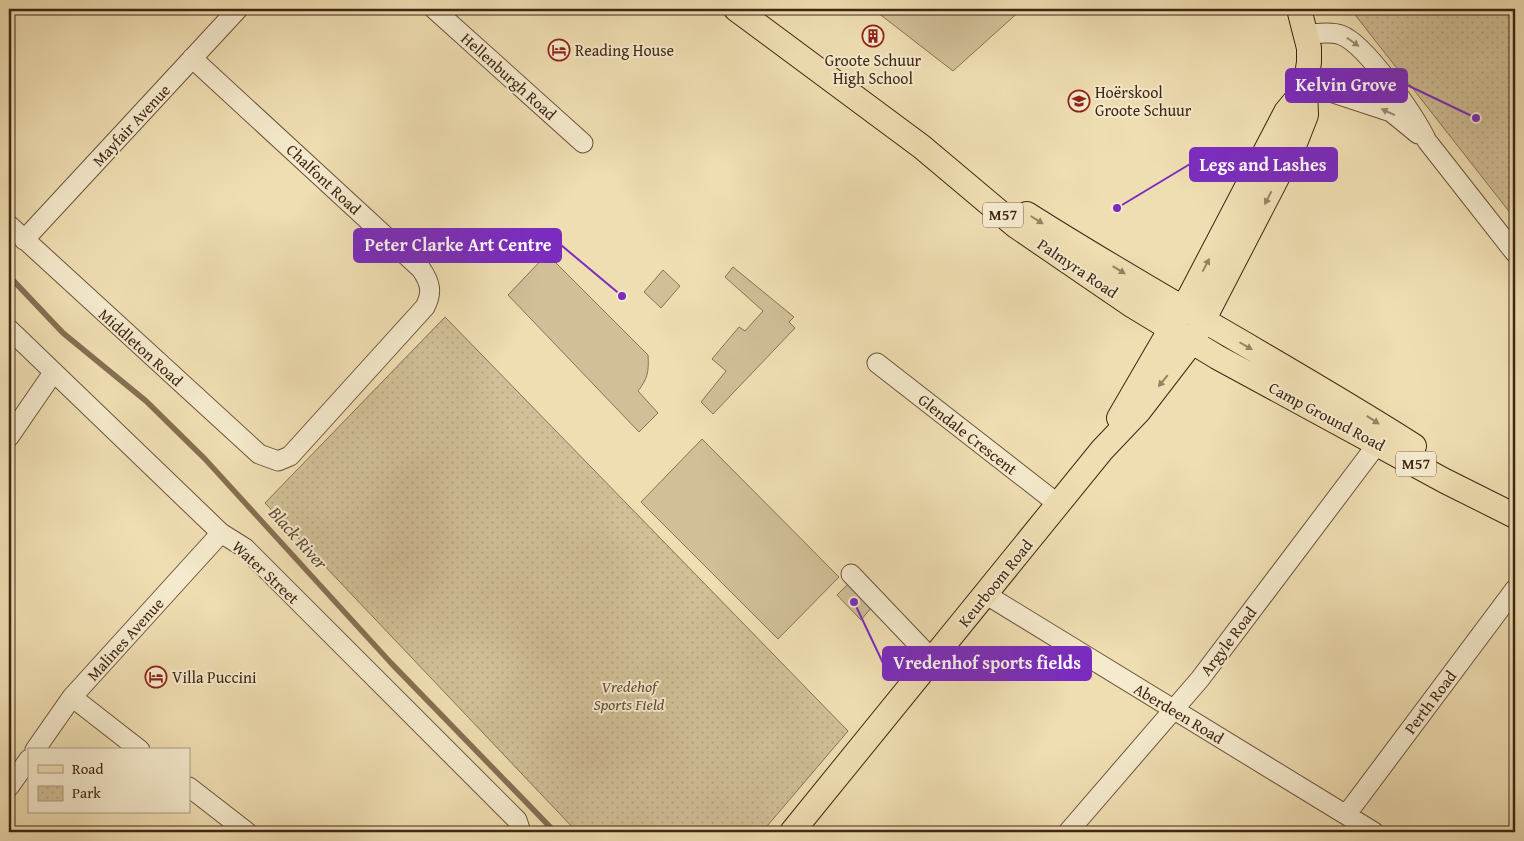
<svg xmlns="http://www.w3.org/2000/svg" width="1524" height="841" viewBox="0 0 1524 841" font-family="'Gentium Book Plus',serif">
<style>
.green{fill:#d1bf97;stroke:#887256}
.park{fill:url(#park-dots);stroke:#887256}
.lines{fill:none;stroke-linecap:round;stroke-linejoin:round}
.stream{stroke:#856f52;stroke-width:5.5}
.minor-casing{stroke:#6b543c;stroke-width:21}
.major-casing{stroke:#3f2614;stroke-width:26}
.minor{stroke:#f5eacd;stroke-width:19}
.major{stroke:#efdeb2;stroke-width:24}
.oneway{fill:#9a8870}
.oneway2{fill:#978263}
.labels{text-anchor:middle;stroke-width:4;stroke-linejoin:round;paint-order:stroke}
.shield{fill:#f5eacd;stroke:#76614c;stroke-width:1}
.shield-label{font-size:15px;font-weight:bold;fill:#3f2614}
.poi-label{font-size:16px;fill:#3f2614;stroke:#f5eacd;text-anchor:start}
.street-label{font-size:16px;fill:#3f2614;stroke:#f5eacd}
.park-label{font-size:16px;font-style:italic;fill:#644c35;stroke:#f5eacd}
.water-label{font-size:18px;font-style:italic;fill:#624a33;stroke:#f5eacd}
.leader{fill:none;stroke:#7b2cbf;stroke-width:2}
.callout-dot{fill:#7b2cbf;stroke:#f5eacd;stroke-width:2}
.callout{fill:#7b2cbf;stroke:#7b2cbf;stroke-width:2}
.callout-label{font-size:18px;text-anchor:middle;font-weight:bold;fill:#fff}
</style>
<defs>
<pattern id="park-dots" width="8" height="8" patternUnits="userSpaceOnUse" patternTransform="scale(1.25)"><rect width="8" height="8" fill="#d1bf97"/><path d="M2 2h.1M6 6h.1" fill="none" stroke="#b4a481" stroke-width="1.8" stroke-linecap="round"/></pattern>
</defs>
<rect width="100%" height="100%" fill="#efdeb2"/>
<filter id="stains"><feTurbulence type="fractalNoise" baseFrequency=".004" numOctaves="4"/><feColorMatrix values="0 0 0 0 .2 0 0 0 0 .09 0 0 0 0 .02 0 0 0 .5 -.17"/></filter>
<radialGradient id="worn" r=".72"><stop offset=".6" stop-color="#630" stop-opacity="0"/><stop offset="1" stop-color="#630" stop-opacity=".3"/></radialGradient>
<!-- green -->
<path class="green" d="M873,9H1022L953,71Z
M547,254L648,355C649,371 648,378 638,391L658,413L639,432L508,295Z
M733,267L794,317L789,322L795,328L713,414L701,402L726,371L712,359L739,327L745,331L763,311L725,277Z
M663,270L680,286L661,308L644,292Z
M702,439L839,577L778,639L641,502Z
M848,584L871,608L861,620L837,595Z"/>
<!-- park -->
<path class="park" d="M1350,9H1515V219L1356,16Z
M445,317L848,731L762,832H577L265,503Z"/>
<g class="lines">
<!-- stream -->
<path class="stream" d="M9,276L63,333L146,401L205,459L391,663L555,832"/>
<!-- minor casing -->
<g class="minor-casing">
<path id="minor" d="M434,9L583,143
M1306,34C1318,34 1330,31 1341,35C1366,44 1415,116 1427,141L1515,253
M1306,84L1391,112L1418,134
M9,225L259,454L278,461L290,456L425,307C433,292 430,282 421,269L192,58
M24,240L238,9
M9,329L221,533L245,548L517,820L521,832
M877,363L1058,504
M9,437L53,373
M851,574L933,660
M985,594L1374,832
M72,697L140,750
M35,750L72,697L221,533
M9,787L29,759
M189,787L247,832
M1346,815L1515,589
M1068,832L1200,679L1378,443"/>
</g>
<!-- major casing -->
<g class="major-casing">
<path id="major" d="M736,9L922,147L1016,226L1133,306L1217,357L1445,481L1515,516
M1027,214C1154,295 1287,365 1414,446
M1119,418L1191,294L1286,112L1305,89
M792,832L1102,450L1139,411L1192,342L1295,143L1306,115L1305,89L1309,62V48L1299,9"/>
</g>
<!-- minor -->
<use href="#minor" class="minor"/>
<!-- major -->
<use href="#major" class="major"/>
</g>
<!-- one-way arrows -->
<defs><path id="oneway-solid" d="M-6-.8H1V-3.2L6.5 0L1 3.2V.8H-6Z" transform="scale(1.25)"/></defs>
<g class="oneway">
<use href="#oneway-solid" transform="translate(1353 42) rotate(35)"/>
<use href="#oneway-solid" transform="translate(1388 112) rotate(-155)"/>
</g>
<g class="oneway2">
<use href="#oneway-solid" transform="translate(1268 198) rotate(117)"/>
<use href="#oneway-solid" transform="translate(1037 220) rotate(32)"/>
<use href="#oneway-solid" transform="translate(1206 265) rotate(-62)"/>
<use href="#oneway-solid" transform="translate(1119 270) rotate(31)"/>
<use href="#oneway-solid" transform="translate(1246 346) rotate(30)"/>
<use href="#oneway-solid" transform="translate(1163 381) rotate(129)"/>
<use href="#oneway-solid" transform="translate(1373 420) rotate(33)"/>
</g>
<!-- icons -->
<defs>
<g id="building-ring" transform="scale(1.125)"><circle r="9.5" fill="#f5eacd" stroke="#8f2418" stroke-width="1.5"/><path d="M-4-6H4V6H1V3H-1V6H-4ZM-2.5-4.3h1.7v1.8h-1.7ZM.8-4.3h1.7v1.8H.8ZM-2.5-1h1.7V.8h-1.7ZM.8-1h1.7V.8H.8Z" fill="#8f2418"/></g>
<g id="hotel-ring" transform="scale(1.125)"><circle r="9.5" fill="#f5eacd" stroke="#8f2418" stroke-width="1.5"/><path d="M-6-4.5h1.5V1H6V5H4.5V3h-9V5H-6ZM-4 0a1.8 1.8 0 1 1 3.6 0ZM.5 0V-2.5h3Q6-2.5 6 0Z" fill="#8f2418"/></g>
<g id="school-ring" transform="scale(1.125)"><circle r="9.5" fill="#f5eacd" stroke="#8f2418" stroke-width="1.5"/><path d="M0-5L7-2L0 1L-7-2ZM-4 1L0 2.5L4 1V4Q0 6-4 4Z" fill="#8f2418"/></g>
</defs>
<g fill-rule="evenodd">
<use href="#building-ring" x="873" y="36"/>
<use href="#hotel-ring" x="559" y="50"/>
<use href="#school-ring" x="1079" y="101"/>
<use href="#hotel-ring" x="156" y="677"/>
</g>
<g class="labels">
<!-- shield labels -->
<g class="shield">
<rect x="983" y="202.5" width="40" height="25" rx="4"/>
<rect x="1396" y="451.5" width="40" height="25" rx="4"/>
</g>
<g class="shield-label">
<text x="1003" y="220">M57</text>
<text x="1416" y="469">M57</text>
</g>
<!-- poi labels -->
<g class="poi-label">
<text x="575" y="56">Reading House</text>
<text x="873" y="66" text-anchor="middle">Groote Schuur<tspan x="873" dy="18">High School</tspan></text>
<text x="1095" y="98">Hoërskool<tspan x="1095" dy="18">Groote Schuur</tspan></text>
<text x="172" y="683">Villa Puccini</text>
</g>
<!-- street labels -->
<g class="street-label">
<text transform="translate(509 76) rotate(42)" y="6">Hellenburgh Road</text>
<text transform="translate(131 125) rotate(-47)" y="6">Mayfair Avenue</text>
<text transform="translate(324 179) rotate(43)" y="6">Chalfont Road</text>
<text transform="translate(1078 268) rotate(34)" y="6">Palmyra Road</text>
<text transform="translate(141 347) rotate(42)" y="6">Middleton Road</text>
<text transform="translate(1327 416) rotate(28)" y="6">Camp Ground Road</text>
<text transform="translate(968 434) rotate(38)" y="6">Glendale Crescent</text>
<text transform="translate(266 572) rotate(43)" y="6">Water Street</text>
<text transform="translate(995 583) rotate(-51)" y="6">Keurboom Road</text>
<text transform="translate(125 639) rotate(-48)" y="6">Malines Avenue</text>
<text transform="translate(1228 641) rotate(-53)" y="6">Argyle Road</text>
<text transform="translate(1430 702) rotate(-53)" y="6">Perth Road</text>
<text transform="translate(1179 713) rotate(31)" y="6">Aberdeen Road</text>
</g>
<!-- park labels -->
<g class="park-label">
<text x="629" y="692">Vredehof<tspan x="629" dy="18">Sports Field</tspan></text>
</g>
<!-- water labels -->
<g class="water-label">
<text transform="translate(298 538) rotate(48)" y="6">Black River</text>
</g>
</g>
<!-- callouts -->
<path class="leader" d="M1476 118L1407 85M1117 208L1190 164M622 296L561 245M854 602L883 663"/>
<g class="callout-dot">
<circle cx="1476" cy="118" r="5"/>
<circle cx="1117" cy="208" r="5"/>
<circle cx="622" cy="296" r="5"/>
<circle cx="854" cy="602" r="5"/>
</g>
<g class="callout">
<rect x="1286" y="69" width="121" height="33" rx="5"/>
<rect x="1190" y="148" width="147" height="33" rx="5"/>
<rect x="354" y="229" width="207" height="33" rx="5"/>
<rect x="883" y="647" width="208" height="33" rx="5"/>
</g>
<g class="callout-label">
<text x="1346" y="91">Kelvin Grove</text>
<text x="1263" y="171">Legs and Lashes</text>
<text x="458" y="251">Peter Clarke Art Centre</text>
<text x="987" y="669">Vredenhof sports fields</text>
</g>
<!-- margin -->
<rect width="1524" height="841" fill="none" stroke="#efdeb2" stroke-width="30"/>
<rect x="10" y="10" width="1504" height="821" fill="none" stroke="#3f2614" stroke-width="2.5"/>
<rect x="15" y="15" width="1494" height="811" fill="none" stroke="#3f2614"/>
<!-- legend -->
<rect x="28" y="748" width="162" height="65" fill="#f5eacd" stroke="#ac9c83"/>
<rect x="38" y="765" width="25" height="8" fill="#efdeb2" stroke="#ac9c83"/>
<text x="72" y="774" font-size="15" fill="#3f2614">Road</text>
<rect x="38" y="786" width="25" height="15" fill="url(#park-dots)" stroke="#ac9c83"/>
<text x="72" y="798" font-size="15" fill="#3f2614">Park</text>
<rect width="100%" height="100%" filter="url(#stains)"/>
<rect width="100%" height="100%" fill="url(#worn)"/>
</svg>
